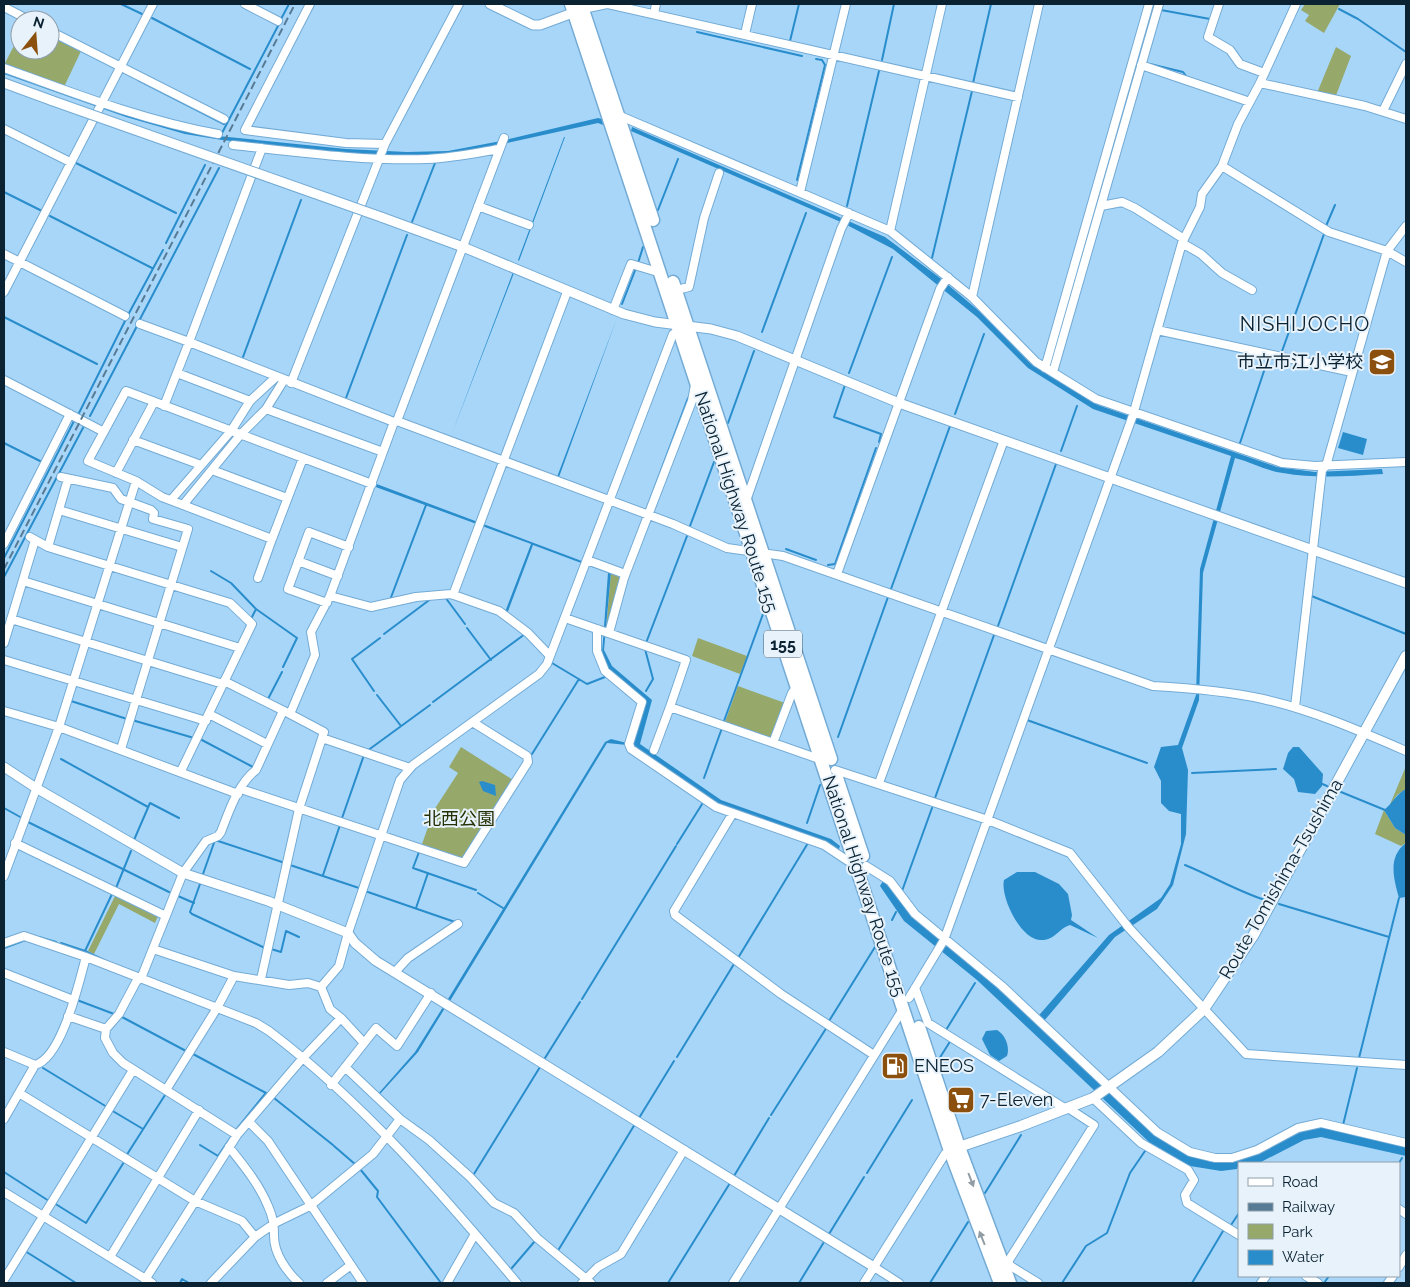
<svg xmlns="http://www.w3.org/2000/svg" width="1410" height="1287" viewBox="0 0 1410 1287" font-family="Raleway,'Noto Sans JP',sans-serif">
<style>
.green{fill:#96a86a}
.water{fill:#298dcc}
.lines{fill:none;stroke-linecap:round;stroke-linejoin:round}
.stream{stroke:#298dcc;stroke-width:2}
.minor-casing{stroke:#73abd5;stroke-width:10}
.tertiary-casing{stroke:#73abd5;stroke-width:11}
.secondary-casing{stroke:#73abd5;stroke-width:12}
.trunk-casing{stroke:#73abd5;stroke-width:15}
.minor{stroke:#fff;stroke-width:8}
.tertiary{stroke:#fff;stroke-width:9}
.secondary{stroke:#fff;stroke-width:10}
.trunk{stroke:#fff;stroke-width:12}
.rail{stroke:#587b95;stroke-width:2;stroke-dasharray:8 4;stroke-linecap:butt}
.tertiary-bridge-casing{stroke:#73abd5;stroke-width:11;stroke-linecap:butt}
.tertiary-bridge{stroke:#fff;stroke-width:9}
.oneway{fill:#919ca3}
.labels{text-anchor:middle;stroke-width:4;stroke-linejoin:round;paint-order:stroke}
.shield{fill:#e7f2fb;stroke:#4c606e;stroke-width:1}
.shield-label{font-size:16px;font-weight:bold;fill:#0a2232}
.poi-label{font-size:18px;fill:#0a2232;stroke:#e7f2fb;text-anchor:start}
.street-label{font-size:18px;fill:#0a2232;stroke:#e7f2fb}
.park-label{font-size:18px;fill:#263005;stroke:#e7f2fb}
.quarter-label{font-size:20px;letter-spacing:1px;fill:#0a2232;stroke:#e7f2fb}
</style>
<rect width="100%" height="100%" fill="#a8d6f9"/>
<!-- green -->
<path class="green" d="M1305,4H1340L1324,33L1305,21L1309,15L1301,10Z
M20,34V50H50V35L81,51L64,87L4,65Z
M1336,47L1351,56L1335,98L1317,93Z
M611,572L623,575L606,630Z
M698,638L747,656L740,674L692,656Z
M738,686L785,703L771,739L725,722Z
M461,747L513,780L462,861L421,847L434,810L458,773L449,767Z
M1406,766V789L1397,795L1389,807Z
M1384,810L1395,828L1406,835V843L1401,846L1375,834Z
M116,894L159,914L155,923L119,904L94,954L88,951Z"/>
<!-- water -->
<path class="water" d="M1152,4H1157L1050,376L1098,405L1277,467L1315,472L1382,469L1383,474C1350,476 1316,479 1283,473C1266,471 1251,462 1235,458L1203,573L1199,700L1182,748L1188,770L1186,834L1173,885L1157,909L1115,937L1044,1021L1161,1138L1195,1157L1211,1162L1242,1159L1258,1154L1310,1127H1322L1406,1146V1156L1321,1137L1304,1140L1261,1162L1239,1163L1237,1169L1221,1171L1190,1166L1149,1142L977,980L904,921L880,886L883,881L896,894L912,917L988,980L1034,1021L1109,935L1161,898L1170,884L1181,844V814L1169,811L1161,803V781L1154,767L1161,747L1178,745L1196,695L1200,569L1231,456L1093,409L1028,368L977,317L893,249L843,223L631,131L632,127L885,237L940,278L979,311L1030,363L1045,373Z
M4,70L208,135L346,149L407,152L448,151L501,141L598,118L602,119L603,125L598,123L453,155L405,156L345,154L222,140L185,134L126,117L4,74Z
M564,137H565L519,261L518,260Z
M513,272L514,273L451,436Z
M617,318L559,477H557Z
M1343,432L1367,439L1363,455L1338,448Z
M374,483L611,572L604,650L612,666L652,700L640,744L721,800L831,839L840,846L838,852L718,806L631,748L646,702L610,671L602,653L608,573L533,545L507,614L505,612L531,544L373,486Z
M611,739L627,743V745L607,743L450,1001L448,999L605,742Z
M1293,747H1299L1323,774L1322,786L1315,794L1298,792L1294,779L1283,769L1288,753Z
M482,781L495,785L496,796L483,791L479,782Z
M1406,789V835L1395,828L1384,810C1393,803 1396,794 1406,789Z
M1406,843V897L1399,898C1394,879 1387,857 1406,843Z
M1017,872H1035L1059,884L1068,894L1072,915L1071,920L1098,938L1070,925C1059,928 1055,941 1040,940C1020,939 1000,896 1004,880Z
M443,1007L445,1008L418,1052L380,1094L397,1112L378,1094L415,1052Z
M997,1030C1006,1035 1010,1048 1007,1056L999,1061L990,1055L982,1039L986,1031Z"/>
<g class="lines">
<!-- stream -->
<path class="stream" d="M121,4L142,14
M1339,9L1358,19L1406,52
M1161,10L1210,19
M152,18L250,69
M281,19L289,4
M697,32L802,56
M790,41L799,4
M882,60L894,4
M1150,64L1183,72L1187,77
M138,80L224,124
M973,83L991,4
M222,133L279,24
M76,163L176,213
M797,180L825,65L822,60L816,59
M4,192L42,211
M847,206L879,71
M658,210L678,159
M50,216L152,268
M412,222L435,163
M1326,226L1335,205
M166,243L205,165
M932,258L972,91
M638,263L643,247
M622,304L636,268
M128,315L163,250
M4,317L97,364
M139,321L219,168
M762,332L806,213
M1281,354L1324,234
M243,357L301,200
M849,373L892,257
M845,385L834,417L881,434L879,442
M346,398L407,235
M79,413L126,319
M955,414L984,334
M90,416L137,326
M728,423L754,351
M4,443L42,462
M1240,443L1269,356
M1061,451L1077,406
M647,508L688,398
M690,526L714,462
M786,549L816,560
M4,558L74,421
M828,565L835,564L876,448
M211,571L231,583L256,609L297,638L283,667
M4,577L84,426
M891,589L950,426
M1309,595L1406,634
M445,597L465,624
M390,600L426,505
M251,619L256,609
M998,626L1056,464
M467,628L491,660
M384,634L432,598
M646,643L687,536
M645,649L653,679L646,691
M552,663L587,684L605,677
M374,691L352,659L380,638
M377,695L401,726
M268,699L282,672
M71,701L127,719
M433,702L525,634
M132,720L194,738
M1027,720L1147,763
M724,721L763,614
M838,737L888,597
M200,739L253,767
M367,751L430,705
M532,754L579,679
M61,759L148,807
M1192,773L1276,769
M704,778L722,728
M1320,783L1327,786
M1341,792L1385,810
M935,798L994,635
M4,808L22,818
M341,821L364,755
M28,822L169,892
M807,823L820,785
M134,840L150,803L179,818
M677,844L704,801
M419,852L413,868L476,890
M290,865L359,888
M1185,865C1212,876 1237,891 1265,900
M203,874L215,840L285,863
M323,875L340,825
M200,884L190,912L192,914L265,948
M116,888L131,851
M365,891L455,922
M902,891L932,808
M478,893L503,908
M178,896L194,903
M1279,904L1389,937
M416,908L428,873
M892,920L896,912
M39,937L56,942
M61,943L85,951
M4,948L23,941
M271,949L281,952L286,931L299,937
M738,958L808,843
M106,961L85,951L112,894
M582,999L676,846
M77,1000L114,1014
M209,1001L214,1003
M122,1017L186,1051
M829,1021L875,947
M946,1030L975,983
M193,1054L266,1093
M677,1057L734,964
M545,1058L580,1002
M1359,1058L1399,898
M939,1059L951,1040
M43,1068L107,1107
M274,1098L333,1145
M111,1110L143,1129
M771,1115L827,1027
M639,1118L674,1061
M407,1120L422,1130
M1343,1125L1357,1068
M236,1130L265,1094
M200,1145L218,1156L233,1134
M334,1146L356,1165
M126,1156L165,1095
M1268,1163H1269
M1399,1163L1402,1158
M360,1169L378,1191L377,1197L441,1283
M4,1172L49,1201
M867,1173L912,1100
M474,1174L540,1067
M734,1176L769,1118
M985,1193L1021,1135
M54,1203L86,1223L124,1162
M522,1217L534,1230
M1231,1225L1239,1213
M829,1234L864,1177
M559,1249L635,1124
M25,1251L76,1283
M511,1269L535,1241
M180,1283L182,1279L189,1283
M510,1283L511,1282
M668,1283L730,1183
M799,1283L824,1242
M930,1283L968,1222
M1062,1283L1086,1246L1107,1233L1130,1173L1145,1151
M1192,1283L1223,1231
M1324,1283L1329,1276"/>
<!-- minor casing -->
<g class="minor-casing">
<path id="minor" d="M245,4L278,21
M310,4L245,130L346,143L385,144
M608,4L1018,97
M1219,4L1208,37L1230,50L1240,64L1264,73
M4,7L29,20
M583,9L607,4
M654,14L656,4
M50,31L224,119
M745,34L752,4
M1141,65L1250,102
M4,68C73,93 145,121 218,134
M1260,83L1365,106L1406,119
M1383,111L1406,64
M618,115L890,231L972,297L1036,362L1096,399L1282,463L1315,466L1406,462
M4,129L70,162
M233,145C298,152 362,161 427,159C452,158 476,153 499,149
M1222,166L1329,232L1387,251L1406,262
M800,192L846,4
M478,206L529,225
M1101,206L1122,202L1135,208L1184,239
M890,231L942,4
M1182,243L1201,254L1222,273L1252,290
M4,254L125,316
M676,290L689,287L704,218L719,173
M4,292L153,4
M972,297L1039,4
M613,310L631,264L661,273
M140,324L189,342L262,148
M1157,330L1352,372
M1045,368L1149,4
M1053,372L1159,4
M177,373L250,401
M4,380L104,432
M291,383L385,144L459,4
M164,406L189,342L394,422L397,421L673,524L727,548L783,556L1153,686C1189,688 1227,691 1263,699C1312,710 1360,731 1406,751
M266,409L383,452
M397,421L504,138
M133,440L201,465
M303,458L272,539L162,497L136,481L88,461L126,391L372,484
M212,470L287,498
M116,473L154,402
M61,477L113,488L121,499L151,510L154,513L153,519L188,529L121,749
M171,500L231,431L250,401L276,377
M746,501L841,229L849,213
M183,505L241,434L266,409L284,380
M59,510L182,547
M30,537L48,547L230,603L252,624L181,771
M4,544L70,414
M48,547L68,479
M587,560L625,574
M298,561L338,576
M837,574L940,289L948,277
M258,578L272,539
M23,581L240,648
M453,595L567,292
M330,596L371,607L416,597L451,594L499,611L528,633L550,656
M327,603L288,589L309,532L349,547
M565,618L686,660L670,707L822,760
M11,619L223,684
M597,629V651L605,671L642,702L629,744L631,749L716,807L824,845L848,861H856
M609,633L624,578L692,401L695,385
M4,643L35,540
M4,660L206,721
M224,681L290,714L315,655L311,632L330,596L394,422
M1295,707L1322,470L1326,466L1387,251L1406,226
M4,711L59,727L238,794
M209,714L267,744
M322,738L410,768
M773,743L792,693L797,686
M654,750L670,707
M835,770L988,820L1070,853L1129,928L1246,1054L1406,1065
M879,783L1004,440
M241,789L464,863L528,762L527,756L474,723
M733,813L674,911L675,915L781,994L874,1055
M15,843L166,916
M866,866L890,881L915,914L1002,986L1157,1132L1190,1152L1215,1158H1232L1257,1150L1298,1128L1321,1123L1406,1143
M4,876L59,727L136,481
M4,943L24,936L86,957L256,1023L269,1031C363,1102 442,1194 517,1283
M153,949L234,976L289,985L308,983L321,987
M395,972L408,958L458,924
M4,973L73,1000
M261,979L299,809L324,732L290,714
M915,988L928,1023L1066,1109
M909,998L944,940L1133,415L1182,243L1200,207L1202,194L1222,166L1238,124L1260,83L1296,4
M68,1016L106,1029
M341,1018L364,1043
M4,1052L35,1065
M345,1067L400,1119
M331,1085L376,1028L397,1046L431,993
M166,1090L217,1008L234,976
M19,1093L195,1201L242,1221L255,1237
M1093,1098L1141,1143L1188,1170L1194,1180L1185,1195L1187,1203L1239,1235
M4,1119L35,1065C62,1058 79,982 86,957
M249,1122L268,1141L363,1283
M237,1135L123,1063L113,1053L105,1038L106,1029L119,1014L136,982L142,976L183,873L206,841L218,836L221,832C229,811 238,784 256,770L283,711
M229,1147C244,1166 259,1184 268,1206C273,1217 274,1224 274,1236C274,1254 287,1272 299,1283
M4,1192L152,1283
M1399,1209L1406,1214
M110,1257L199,1110
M1009,1265V1260L1094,1125L1068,1108
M1006,1266L1009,1265L1038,1283
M874,1267L899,1283
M1399,1267L1406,1255
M1306,1276L1318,1283
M4,1280L133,1070
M145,1283L148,1275L237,1135L302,1059L341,1018L330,1009L321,987L339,966L348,933L400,780L413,765L539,674L547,664L673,334L679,332
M211,1283L255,1237L275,1223L310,1206L373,1154L400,1119L429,1140L470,1177L494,1203L514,1213L537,1238L591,1283
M327,1283L351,1265
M447,1283L475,1234
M582,1283L598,1267L621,1254L684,1150
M733,1283L903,1009
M864,1283L945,1154L952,1150
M1261,1283L1266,1276
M1388,1283L1393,1276"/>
</g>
<!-- tertiary casing -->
<g class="tertiary-casing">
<path id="tertiary" d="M490,4L533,25H540L578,11
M4,83L53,101
M381,217L463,247L624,314L655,322L711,329L737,336L899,403L1406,583
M4,767L36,788L183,873L268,901L348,933L355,943L376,961L874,1267"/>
</g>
<!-- secondary casing -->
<g class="secondary-casing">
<path id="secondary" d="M959,1147L1021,1126L1093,1098L1158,1052L1204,1009L1253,936L1406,656"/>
</g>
<!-- trunk casing -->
<g class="trunk-casing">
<path id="trunk" d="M571,4L950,1151L1000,1283
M581,4L653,220
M673,282L831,759
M837,778L863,856
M919,1027L959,1147L1010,1283"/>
</g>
<!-- minor -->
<use href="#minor" class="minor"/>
<!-- tertiary -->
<use href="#tertiary" class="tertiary"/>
<!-- secondary -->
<use href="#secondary" class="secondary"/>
<!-- trunk -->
<use href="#trunk" class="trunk"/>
<!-- rail -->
<path class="rail" d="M4,569L295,4"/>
<!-- tertiary-bridge casing -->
<g class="tertiary-bridge-casing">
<path id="tertiary-bridge" d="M53,101L381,217"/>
</g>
<!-- tertiary-bridge -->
<use href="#tertiary-bridge" class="tertiary-bridge"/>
</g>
<!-- one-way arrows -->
<defs><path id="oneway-solid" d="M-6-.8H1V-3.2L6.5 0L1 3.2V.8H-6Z" transform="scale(1.25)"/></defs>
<g class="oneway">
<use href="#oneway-solid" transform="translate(971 1180) rotate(69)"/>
<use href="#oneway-solid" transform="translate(982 1238) rotate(-112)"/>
</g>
<!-- icons -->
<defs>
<g id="school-square" transform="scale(1.4375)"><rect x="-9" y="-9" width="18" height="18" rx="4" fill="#8b500d" stroke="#e7f2fb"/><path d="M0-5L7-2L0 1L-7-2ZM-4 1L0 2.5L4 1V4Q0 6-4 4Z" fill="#fff"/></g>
<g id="fuel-square" transform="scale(1.4375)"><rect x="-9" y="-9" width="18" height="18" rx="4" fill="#8b500d" stroke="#e7f2fb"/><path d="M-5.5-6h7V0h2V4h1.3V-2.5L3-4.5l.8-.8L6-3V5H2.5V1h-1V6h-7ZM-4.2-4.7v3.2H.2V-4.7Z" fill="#fff"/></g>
<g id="supermarket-square" transform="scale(1.4375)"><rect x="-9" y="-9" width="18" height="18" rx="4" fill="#8b500d" stroke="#e7f2fb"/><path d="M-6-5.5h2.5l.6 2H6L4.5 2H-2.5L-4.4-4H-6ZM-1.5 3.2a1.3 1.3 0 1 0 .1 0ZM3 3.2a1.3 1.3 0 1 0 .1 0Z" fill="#fff"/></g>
</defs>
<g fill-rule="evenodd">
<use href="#school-square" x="1382" y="362"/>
<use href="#fuel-square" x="895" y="1066"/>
<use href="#supermarket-square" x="961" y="1100"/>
</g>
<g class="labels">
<!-- shield labels -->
<rect class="shield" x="764" y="630.5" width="38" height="27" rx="4"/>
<g class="shield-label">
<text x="783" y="650">155</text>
</g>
<!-- poi labels -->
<g class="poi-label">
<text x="1363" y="368" text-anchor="end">市立市江小学校</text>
<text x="914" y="1072">ENEOS</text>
<text x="980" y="1106">7-Eleven</text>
</g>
<!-- street labels -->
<g class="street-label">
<text transform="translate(736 502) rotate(72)" y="6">National Highway Route 155</text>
<text transform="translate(1281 879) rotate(-60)" y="6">Route Tomishima-Tsushima</text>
<text transform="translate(864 886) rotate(72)" y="6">National Highway Route 155</text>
</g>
<!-- park labels -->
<g class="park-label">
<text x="459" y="825">北西公園</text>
</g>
<!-- quarter labels -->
<g class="quarter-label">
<text x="1305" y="331">NISHIJOCHO</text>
</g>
</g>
<!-- border -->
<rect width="1410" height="1287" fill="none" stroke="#0a2232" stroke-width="10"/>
<!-- legend -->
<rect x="1238" y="1162" width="162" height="115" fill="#e7f2fb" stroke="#8f9fab"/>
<rect x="1248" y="1178" width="25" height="8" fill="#ffffff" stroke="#8f9fab"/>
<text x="1282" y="1187" font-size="15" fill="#0a2232">Road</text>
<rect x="1248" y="1203" width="25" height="8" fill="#587b95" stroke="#8f9fab"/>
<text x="1282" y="1212" font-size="15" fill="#0a2232">Railway</text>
<rect x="1248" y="1224" width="25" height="15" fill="#96a86a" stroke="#8f9fab"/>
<text x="1282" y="1237" font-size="15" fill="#0a2232">Park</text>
<rect x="1248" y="1250" width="25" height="15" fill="#298dcc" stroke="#8f9fab"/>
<text x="1282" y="1262" font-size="15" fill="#0a2232">Water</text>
<!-- north arrow -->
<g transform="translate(35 35) rotate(17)"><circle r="24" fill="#e7f2fb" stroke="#8f9fab"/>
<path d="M0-4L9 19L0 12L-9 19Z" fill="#8b500d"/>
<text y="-8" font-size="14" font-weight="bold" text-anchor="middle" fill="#0a2232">N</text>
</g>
</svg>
